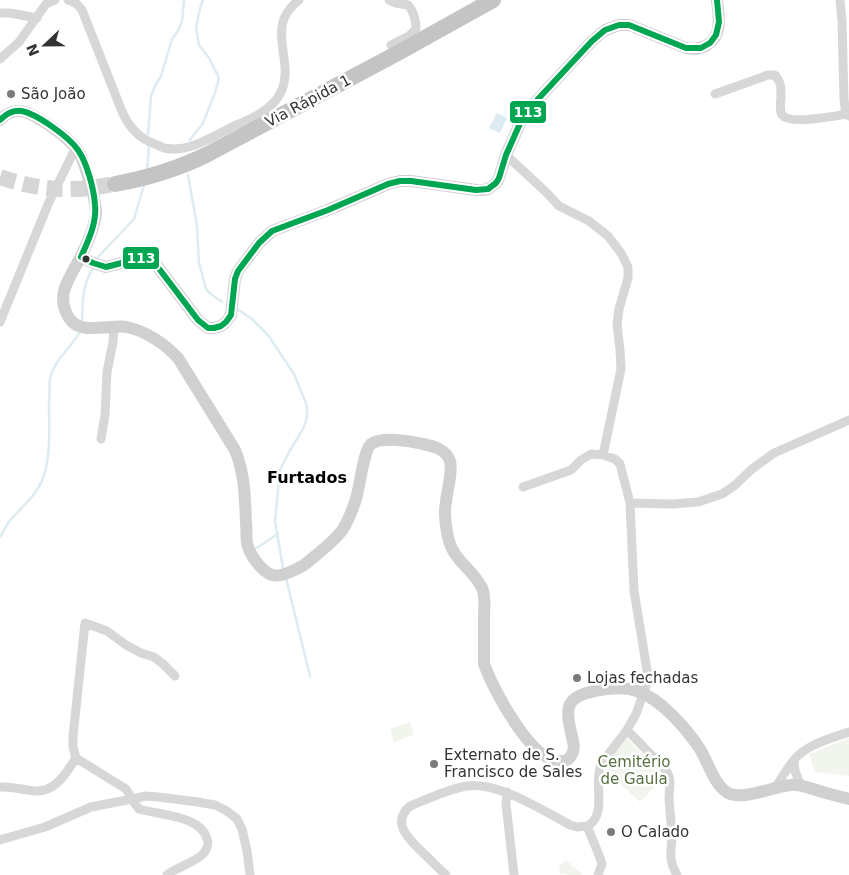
<svg xmlns="http://www.w3.org/2000/svg" width="849" height="875" viewBox="0 0 849 875" font-family="'DejaVu Sans',sans-serif">
<style>
.green{fill:#f1f5ed}
.water{fill:#ddebf3}
.lines{fill:none;stroke-linecap:round;stroke-linejoin:round}
.stream{stroke:#ddebf3;stroke-width:2.5}
.highway-tunnel{stroke:#d6d6d6;stroke-width:16;stroke-dasharray:16 8;stroke-linecap:butt}
.street{stroke:#d7d7d7;stroke-width:9}
.secondary{stroke:#d0d0d0;stroke-width:12}
.highway{stroke:#c4c4c4;stroke-width:16}
.bus-1-casing{stroke:#fff;stroke-width:10}
.bus-1{stroke:#00a651;stroke-width:6}
.poi-dot{fill:#7a7a7a;stroke:#fff;stroke-width:2}
.bus-dot{fill:#333;stroke:#fff;stroke-width:2}
.labels{text-anchor:middle;stroke-width:5;stroke-linejoin:round;paint-order:stroke}
.poi-label{font-size:15px;fill:#333;stroke:#fff;text-anchor:start}
.street-label{font-size:15px;fill:#333;stroke:#fff}
.park-label{font-size:15px;fill:#56703f;stroke:#fff}
.neighbourhood-label{font-size:16px;font-weight:bold;fill:#000;stroke:#fff}
.line-badge{stroke:#fff;stroke-width:2}
.badge-label{font-size:14px;text-anchor:middle;font-weight:bold;fill:#fff}
</style>
<rect width="100%" height="100%" fill="#fff"/>
<!-- green -->
<path class="green" d="M410,722L414,735L394,742L390,729Z
M625,737L665,776L640,802L602,766Z
M849,738V776L815,772L809,754Z
M566,860L579,871L582,875H568L559,873L560,865Z"/>
<!-- water -->
<path class="water" d="M497,113L507,118L500,133L489,128Z"/>
<g class="lines">
<!-- stream -->
<path class="stream" d="M148,134L151,96L156,84L161,76L172,39L178,31L182,21L184,0
M190,140L203,123L215,93L219,78L209,58L199,45L196,27L201,5L203,0
M147,171L149,145
M188,175L197,226L199,263L206,289L212,295L222,302
M98,257L134,219L144,185
M237,309L252,319L268,335L294,374L307,406V418L303,429L289,452L280,470L275,521L283,568
M82,319C83,298 82,287 93,268
M0,537C4,531 7,523 12,518C25,504 38,494 44,475C51,454 49,425 49,402C50,395 49,387 50,379C54,359 72,348 80,331
M255,549L278,534
M286,578L310,676"/>
<!-- highway-tunnel -->
<path class="highway-tunnel" d="M0,177C23,185 48,190 73,189C87,189 101,186 115,184"/>
<!-- street -->
<path class="street" d="M68,0L76,3L82,10L121,109C127,124 135,135 150,142C155,144 160,146 164,148C188,153 212,137 232,127C250,119 272,111 281,92C296,60 263,27 299,0
M389,0L396,3L408,5C414,12 416,20 416,29L409,36L391,45
M840,0L842,21L844,99L845,108L849,116
M0,13H10L37,18
M0,59L19,42L46,4L55,0
M715,94L768,75H775C781,82 781,87 781,96C781,102 779,110 782,115C790,125 835,116 847,114
M506,155L546,192L559,206L589,221L608,236L621,253L628,267V278L619,309L617,325L620,350L621,369L603,455L615,459L620,464L630,503
M0,322L49,202L76,147
M101,439L105,415L107,372L113,342L114,326
M523,487L571,470L581,460L591,454L603,455
M627,730L665,769C673,780 669,787 669,799C670,810 671,822 672,834C672,851 667,858 677,875
M794,760L795,771L801,786
M0,787C12,786 23,790 35,791C56,792 66,773 76,758
M776,787C781,778 787,769 793,761C807,744 829,739 849,732
M507,792L506,804L514,875
M587,826C608,816 593,783 601,764L627,730L636,714L647,683V670L634,591L630,503L672,504L698,502L722,494L734,486L752,469L774,453L849,420
M0,840L45,827L91,807L132,799L146,796L158,797L198,802L215,805L227,811L237,819L242,829L247,851L250,875
M167,875C178,866 195,863 204,853C207,849 209,843 207,839C201,815 158,815 139,809L135,804L126,789L76,758L73,747V736L85,623L107,631L126,645L141,653L154,657L163,664L175,676
M446,875C438,868 431,860 423,853C410,840 390,823 410,806C428,799 448,789 467,786C497,781 544,811 570,825L577,827L587,826L599,855L602,864L598,875"/>
<!-- secondary -->
<path class="secondary" d="M0,120C10,109 23,109 34,116C49,124 72,140 80,154C84,162 86,171 89,179C92,190 96,202 96,213C95,226 87,244 81,256C71,277 54,294 69,318C80,336 110,324 127,327C146,331 165,344 178,358L235,450C245,474 245,499 246,524C247,530 246,537 247,543C249,554 261,571 272,575C281,578 297,569 304,565C314,557 336,540 343,529C348,521 352,511 355,502C360,489 363,451 371,444C381,436 411,441 423,444C433,446 446,449 450,461C453,472 447,490 446,502C444,512 445,522 447,532C451,561 471,566 482,588C486,597 484,609 484,618C484,633 484,649 484,664L486,669C495,692 533,765 562,761C566,761 569,759 571,756C575,750 574,743 572,737C566,710 563,697 595,691C609,688 623,686 637,691C661,699 686,728 700,749C708,762 714,785 728,793C743,801 774,786 791,785C798,784 806,787 813,789C825,793 837,796 849,799
M81,257L93,263L106,267L141,258L148,259L157,266L198,320L208,328H214L221,326L226,322L231,315L235,279L238,271L259,243L272,231L328,210L388,184L400,181H411L476,190H483L488,189L496,183L499,178L506,155L522,119L539,98L592,41L605,30L619,25H629L686,48C700,51 715,45 718,29C720,20 718,9 717,0"/>
<!-- highway -->
<path class="highway" d="M115,184C148,178 178,169 208,154L396,54L493,0"/>
<!-- bus-1 casing -->
<g class="bus-1-casing">
<path id="bus-1" d="M0,120C5,115 13,110 21,111C36,113 69,137 78,150C87,163 94,189 95,205C97,223 88,241 81,257L93,263L106,267L141,258L148,259L157,266L198,320L208,328H214L221,326L226,322L231,315L235,279L238,271L259,243L272,231L328,210L388,184L400,181H411L476,190L488,189L496,183L499,178L506,155L522,119L539,98L592,41L605,30L619,25H629L686,48H701L710,43L716,35L719,22L717,0"/>
</g>
<!-- bus-1 -->
<use href="#bus-1" class="bus-1"/>
</g>
<!-- markers -->
<g class="poi-dot">
<circle cx="11" cy="94" r="5"/>
<circle cx="577" cy="678" r="5"/>
<circle cx="434" cy="764" r="5"/>
<circle cx="611" cy="832" r="5"/>
</g>
<circle class="bus-dot" cx="86" cy="259" r="4.5"/>
<g class="labels">
<!-- poi labels -->
<g class="poi-label">
<text x="21" y="99">São João</text>
<text x="587" y="683">Lojas fechadas</text>
<text x="444" y="760">Externato de S.<tspan x="444" dy="17">Francisco de Sales</tspan></text>
<text x="621" y="837">O Calado</text>
</g>
<!-- street labels -->
<g class="street-label">
<text transform="translate(308 101) rotate(-28)" y="5">Via Rápida 1</text>
</g>
<!-- park labels -->
<g class="park-label">
<text x="634" y="767">Cemitério<tspan x="634" dy="17">de Gaula</tspan></text>
</g>
<!-- neighbourhood labels -->
<g class="neighbourhood-label">
<text x="307" y="483">Furtados</text>
</g>
</g>
<g class="line-badge">
<rect x="509" y="100" width="38" height="24" rx="5" fill="#00a651"/>
<rect x="122" y="246" width="38" height="24" rx="5" fill="#00a651"/>
</g>
<g class="badge-label">
<text x="528" y="117">113</text>
<text x="141" y="263">113</text>
</g>
<!-- north arrow -->
<g transform="translate(45 45) rotate(248)" stroke="#ffffff" stroke-width="4" paint-order="stroke">
<path d="M0-4L9 19L0 12L-9 19Z" fill="#333333"/>
<text y="-8" font-size="14" font-weight="bold" text-anchor="middle" fill="#333333">N</text>
</g>
</svg>
